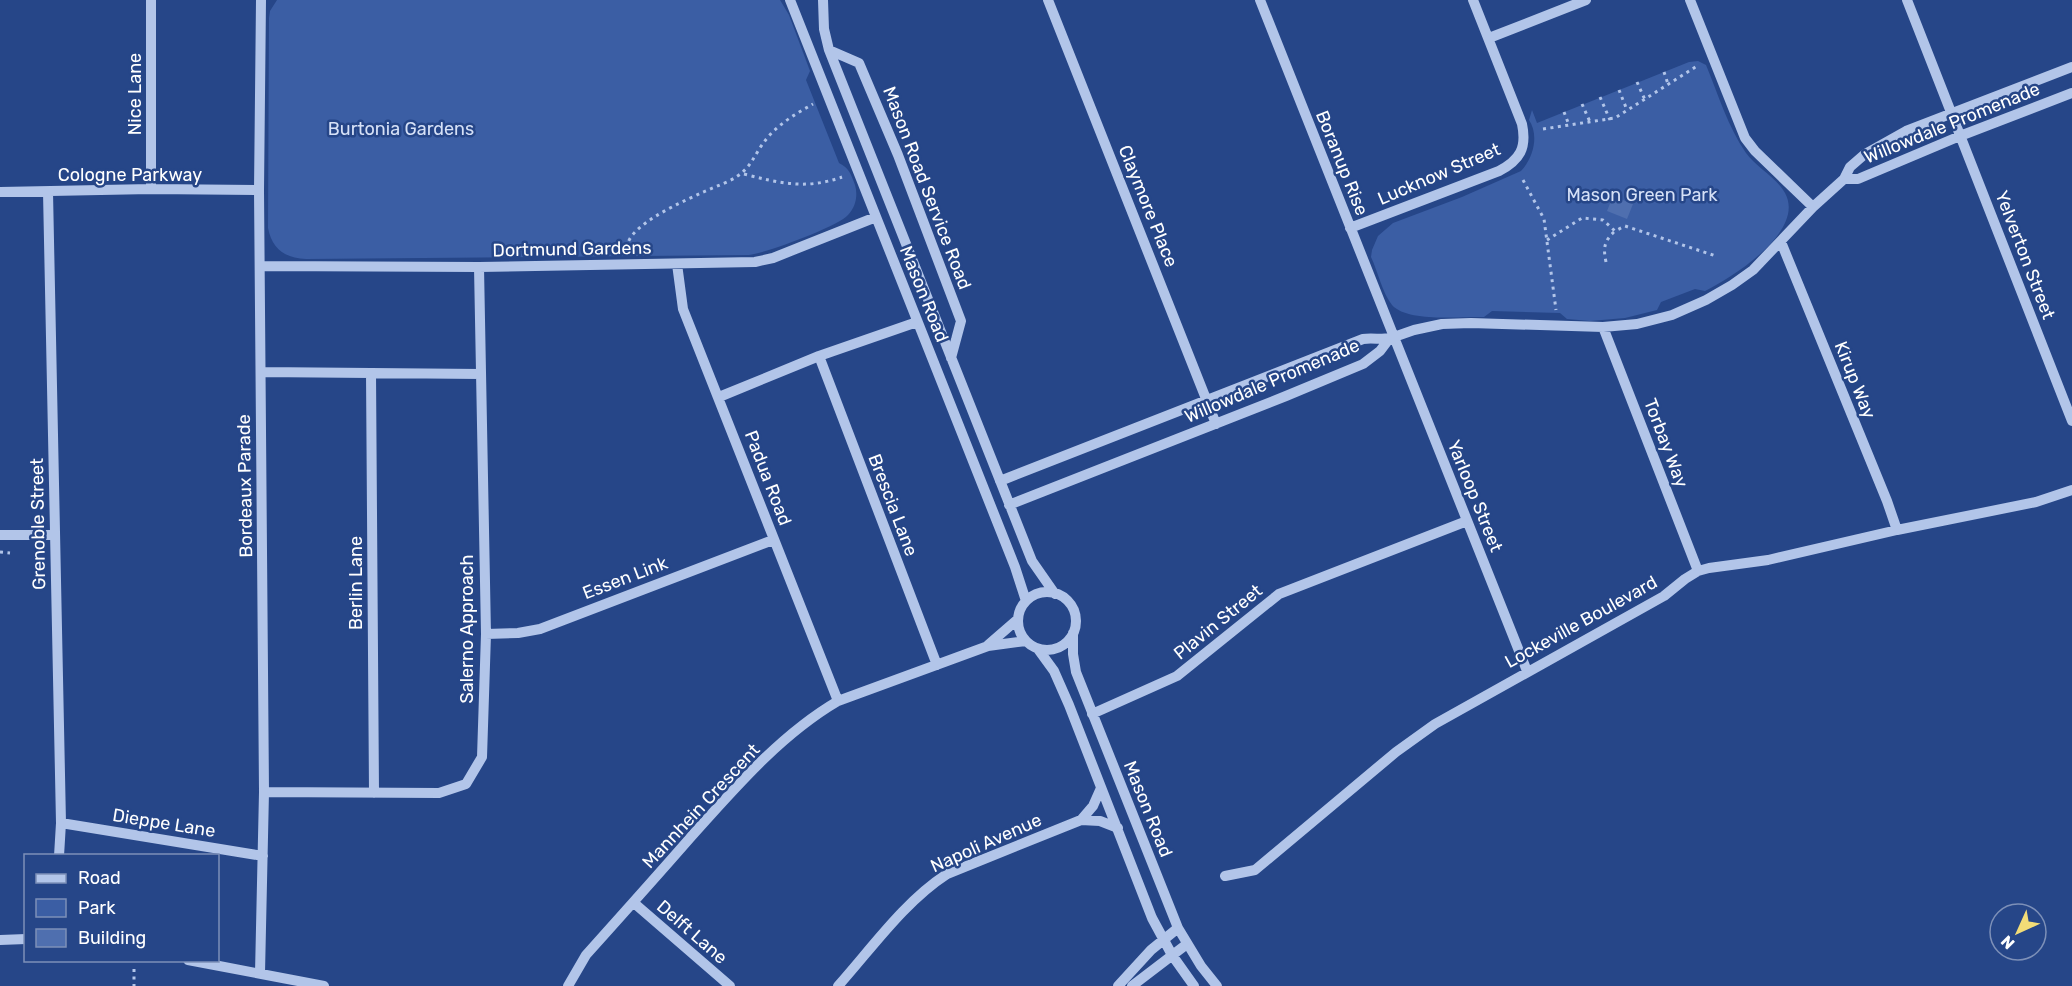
<svg xmlns="http://www.w3.org/2000/svg" width="2072" height="986" viewBox="0 0 2072 986" font-family="Rubik,sans-serif">
<style>
.green{fill:#3b5ea4}
.building{fill:#4f6faf}
.lines{fill:none;stroke-linecap:round;stroke-linejoin:round}
.path{stroke:#b2c5e9;stroke-width:3;stroke-dasharray:3 4.5;stroke-linecap:butt}
.minor{stroke:#b2c5e9;stroke-width:10}
.labels{text-anchor:middle;stroke-width:5;stroke-linejoin:round;paint-order:stroke}
.street-label{font-size:18px;fill:#fff;stroke:#264688}
.park-label{font-size:18px;fill:#d6e1f7;stroke:#264688}
</style>
<rect width="100%" height="100%" fill="#264688"/>
<!-- green -->
<path class="green" d="M277,0H780L789,15L810,71L806,80L839,163C849,168 851,174 855,185C858,195 856,207 848,215C837,227 766,253 749,255L306,259C285,258 272,249 268,228L269,18L270,11Z
M1698,61L1706,65C1718,94 1728,127 1746,153C1757,168 1776,177 1785,193C1806,231 1733,277 1705,291L1695,289L1661,302L1657,310L1625,318L1590,321L1567,319L1560,313L1492,311L1484,317C1461,316 1408,323 1392,305C1382,292 1378,272 1371,257L1372,250L1378,236L1393,223L1462,197L1521,171C1534,157 1539,135 1529,120L1532,110L1537,123L1689,62Z"/>
<!-- building -->
<path class="building" d="M1613,196L1633,204L1627,219L1607,211Z"/>
<g class="lines">
<!-- path -->
<path class="path" d="M1664,72L1668,84
M1637,82L1645,100
M1619,90L1627,110
M1600,97L1610,120
M1582,104L1590,122
M1564,112L1569,125
M1543,129L1615,118L1697,66
M744,174C779,183 806,190 842,177
M1523,180L1544,219L1556,310
M1547,240L1582,218L1603,220L1615,231L1625,226L1716,256
M627,248C627,221 707,191 729,181C753,169 752,156 768,137C780,123 797,113 813,104
M1606,262C1603,248 1604,241 1615,231
M0,552L10,553
M134,969V986"/>
<!-- minor -->
<path class="minor" d="M151,0V189
M790,0L1015,567L1026,601
M823,0L824,29L829,50L1032,561L1055,594
M1048,0L1216,424
M1260,0L1394,337L1414,330L1442,324L1471,323L1603,327L1637,324L1672,315L1706,300L1732,285L1753,270L1813,207L1844,179L1850,167L1865,154L1906,131L2072,67
M1690,0L1745,138L1755,151L1813,207
M1907,0L2072,421
M1489,38L1586,0
M829,50L859,63L898,155L961,321L951,358
M1844,179H1858L1960,136L2072,93
M0,192L151,189L259,190
M48,192L61,823L59,856
M1350,228L1499,171C1520,160 1527,148 1522,124L1473,0
M1781,242L1887,501L1897,530
M677,264L683,309L838,701
M261,266L479,267L755,262L773,258L876,217
M1603,327L1698,571
M819,356L937,665
M261,372L481,374
M371,373L374,793
M719,397L819,356L917,322
M1000,481L1363,339C1374,337 1384,341 1394,337L1527,671
M1009,505L1286,396L1363,364L1380,351L1389,339
M0,535H55
M1018 621a29 29 0 1 1 58 0a29 29 0 1 1-58 0Z
M1073,633V654L1076,672L1178,928L1201,966L1217,986
M486,634L518,633L540,629L773,540
M988,645L1018,619
M1038,649L1054,671L1069,705L1152,918L1172,955L1194,986
M1092,714L1177,676L1279,594L1467,521
M264,792L439,793L466,784L482,757L486,634L479,267
M1081,820L1093,806L1101,788
M61,823L263,856
M1225,876L1255,870L1396,752L1435,724L1664,596L1685,579L1698,571L1709,568L1768,560L1897,530L2036,502L2072,490
M634,903L730,986
M0,940L26,939
M188,960L324,986
M260,973L264,792L259,190L261,0
M568,986L586,955C621,916 656,877 690,838C734,789 780,735 838,701L988,646L1026,641
M838,986C872,948 904,902 947,874L1081,820L1100,821L1118,828
M1118,986L1151,950L1178,928
M1132,986L1187,944"/>
</g>
<g class="labels">
<!-- street labels -->
<g class="street-label">
<text transform="translate(135 94) rotate(-90)" y="6">Nice Lane</text>
<text transform="translate(1952 123) rotate(-22)" y="6">Willowdale Promenade</text>
<text transform="translate(1342 163) rotate(68)" y="6">Boranup Rise</text>
<text transform="translate(1439 174) rotate(-23)" y="6">Lucknow Street</text>
<text x="130" y="181">Cologne Parkway</text>
<text transform="translate(927 188) rotate(69)" y="6">Mason Road Service Road</text>
<text transform="translate(1148 206) rotate(68)" y="6">Claymore Place</text>
<text transform="translate(572 249) rotate(-1)" y="6">Dortmund Gardens</text>
<text transform="translate(2025 255) rotate(69)" y="6">Yelverton Street</text>
<text transform="translate(924 294) rotate(68)" y="6">Mason Road</text>
<text transform="translate(1855 380) rotate(68)" y="6">Kirup Way</text>
<text transform="translate(1272 381) rotate(-23)" y="6">Willowdale Promenade</text>
<text transform="translate(1666 443) rotate(69)" y="6">Torbay Way</text>
<text transform="translate(768 478) rotate(69)" y="6">Padua Road</text>
<text transform="translate(245 486) rotate(-91)" y="6">Bordeaux Parade</text>
<text transform="translate(1475 496) rotate(68)" y="6">Yarloop Street</text>
<text transform="translate(893 505) rotate(69)" y="6">Brescia Lane</text>
<text transform="translate(38 524) rotate(-91)" y="6">Grenoble Street</text>
<text transform="translate(625 578) rotate(-21)" y="6">Essen Link</text>
<text transform="translate(356 583) rotate(-90)" y="6">Berlin Lane</text>
<text transform="translate(1218 622) rotate(-39)" y="6">Plavin Street</text>
<text transform="translate(1581 622) rotate(-29)" y="6">Lockeville Boulevard</text>
<text transform="translate(467 629) rotate(-90)" y="6">Salerno Approach</text>
<text transform="translate(701 806) rotate(-47)" y="6">Mannhein Crescent</text>
<text transform="translate(1148 809) rotate(68)" y="6">Mason Road</text>
<text transform="translate(164 823) rotate(9)" y="6">Dieppe Lane</text>
<text transform="translate(986 843) rotate(-24)" y="6">Napoli Avenue</text>
<text transform="translate(692 932) rotate(41)" y="6">Delft Lane</text>
</g>
<!-- park labels -->
<g class="park-label">
<text x="401" y="135">Burtonia Gardens</text>
<text x="1642" y="201">Mason Green Park</text>
</g>
</g>
<!-- legend -->
<rect x="24" y="854" width="195" height="108" fill="#264688" stroke="#7d90b8" stroke-width="1.5"/>
<rect x="36" y="874" width="30" height="9" fill="#b2c5e9" stroke="#7d90b8" stroke-width="1.5"/>
<text x="78" y="884" font-size="18" fill="#ffffff">Road</text>
<rect x="36" y="899" width="30" height="18" fill="#3b5ea4" stroke="#7d90b8" stroke-width="1.5"/>
<text x="78" y="914" font-size="18" fill="#ffffff">Park</text>
<rect x="36" y="929" width="30" height="18" fill="#4f6faf" stroke="#7d90b8" stroke-width="1.5"/>
<text x="78" y="944" font-size="18" fill="#ffffff">Building</text>
<!-- north arrow -->
<g transform="translate(2018 932) rotate(225)"><circle r="28" fill="#264688" stroke="#7d90b8" stroke-width="1.5"/>
<path d="M0-4.5L10 22L0 15L-10 22Z" fill="#f2dc77"/>
<text y="-9" font-size="16" font-weight="bold" text-anchor="middle" fill="#ffffff">N</text>
</g>
</svg>
